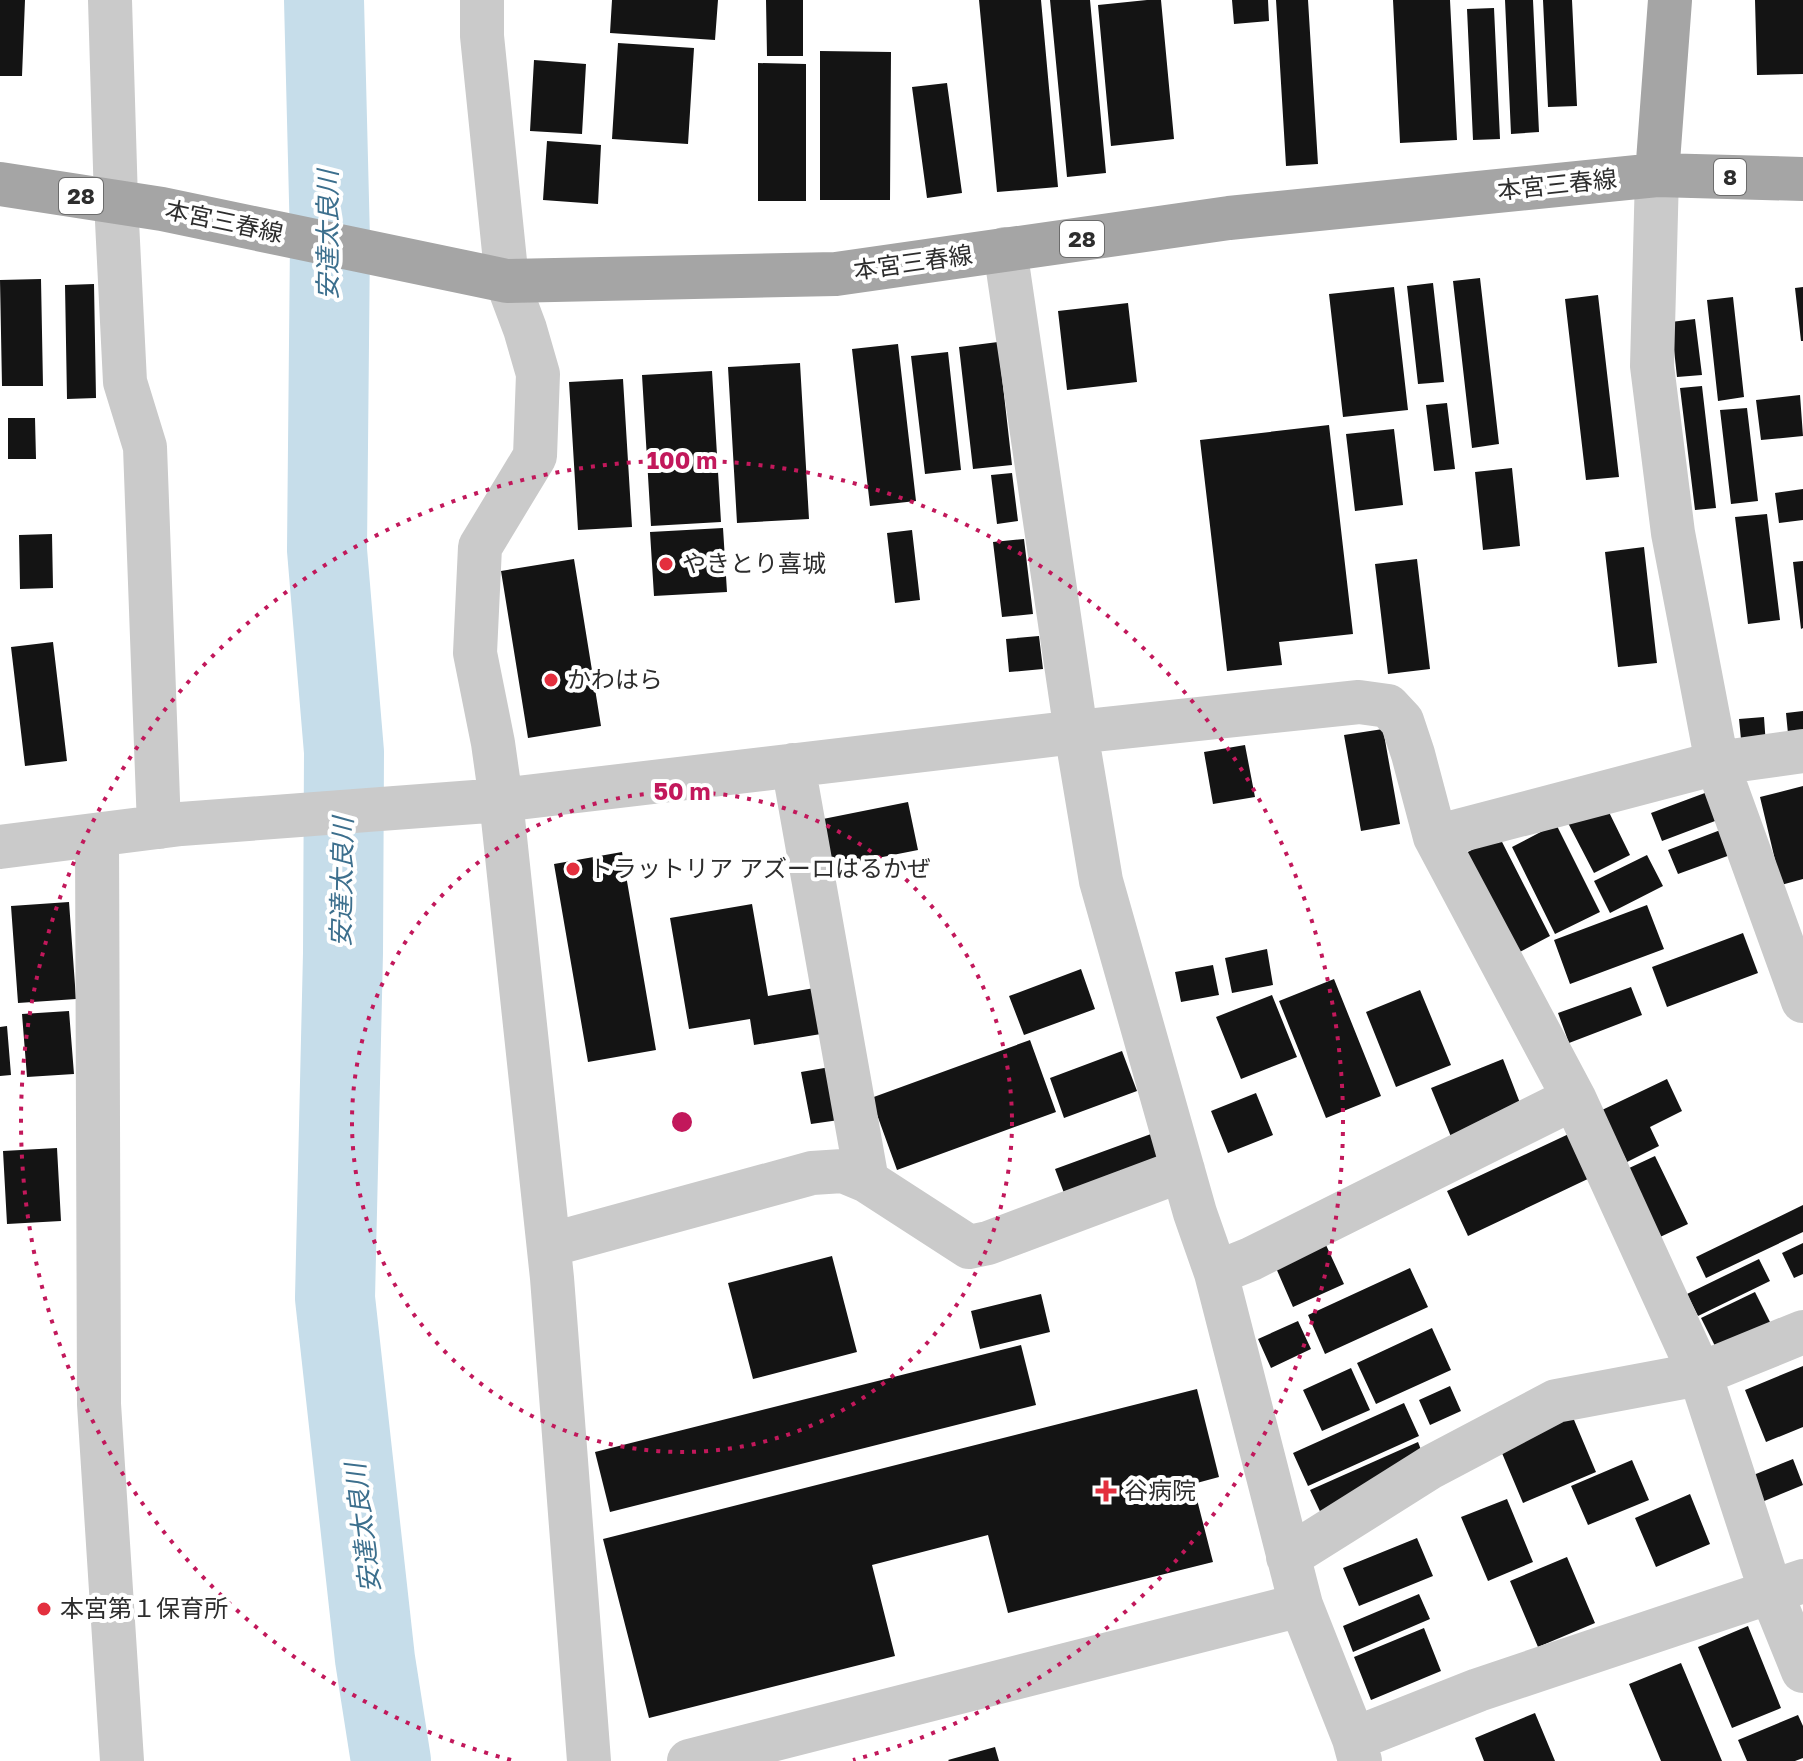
<svg xmlns="http://www.w3.org/2000/svg" width="1803" height="1761" viewBox="0 0 1803 1761" font-family="'Golos Text','Noto Sans JP',sans-serif">
<style>
.lines{fill:none;stroke-linecap:round;stroke-linejoin:round}
.river{stroke:#c6ddea;stroke-width:80}
.building{fill:#141414}
.minor{stroke:#cacaca;stroke-width:44}
.major{stroke:#a5a5a5;stroke-width:44}
.ring{fill:none;stroke:#c2185b;stroke-width:4;stroke-dasharray:4 8}
.poi-dot{fill:#e32f3e;stroke:#fff;stroke-width:3}
.labels{text-anchor:middle;stroke-width:8;stroke-linejoin:round;paint-order:stroke}
.shield{fill:#fff;stroke:#6c6c6c;stroke-width:2}
.shield-label{font-size:22px;font-weight:bold;fill:#2d2d2d}
.street-label{font-size:24px;fill:#2d2d2d;stroke:#fff}
.poi-label{font-size:24px;fill:#2d2d2d;stroke:#fff;text-anchor:start}
.water-label{font-size:26px;font-style:italic;fill:#3c6f8d;stroke:#fff}
.centre{fill:#c2185b;stroke:#fff;stroke-width:4}
.ring-label{font-size:24px;text-anchor:middle;font-weight:bold;fill:#c2185b;stroke:#fff;stroke-width:8;stroke-linejoin:round;paint-order:stroke}
</style>
<rect width="100%" height="100%" fill="#fff"/>
<g class="lines">
<!-- river -->
<path class="river" d="M324,0L330,240L327,550L344,752L343,953L335,1298L375,1659L391,1761"/>
</g>
<!-- building -->
<path class="building" d="M0,0H25L22,76H0Z
M612,0H718L715,40L610,33Z
M766,0H803V56H767Z
M979,0H1041L1058,187L997,192Z
M1050,0H1090L1106,173L1067,177Z
M1147,0H1161L1174,139L1111,146L1098,5Z
M1232,0H1268L1269,21L1234,24Z
M1276,0H1308L1318,164L1286,166Z
M1393,0H1450L1457,140L1400,143Z
M1505,0H1533L1539,132L1511,134Z
M1543,0H1572L1577,106L1548,107Z
M1755,0H1803V74L1757,75Z
M1494,8L1500,139L1473,140L1467,9Z
M618,43L694,48L688,144L612,139Z
M820,51L891,52L890,200H820Z
M534,60L586,64L582,134L530,131Z
M758,63L806,64V201H758Z
M947,83L962,193L927,198L912,87Z
M547,141L601,145L598,204L543,200Z
M1480,278L1499,444L1472,448L1453,281Z
M41,279L43,386H2L0,280Z
M1433,283L1444,382L1418,384L1407,286Z
M94,284L96,398L67,399L65,285Z
M1394,287L1408,410L1343,417L1329,294Z
M1803,287V341H1801L1795,288Z
M1598,295L1619,477L1586,480L1565,299Z
M1733,297L1744,397L1718,401L1707,300Z
M1128,303L1137,382L1067,390L1058,311Z
M1695,319L1702,375L1677,377L1671,322Z
M998,342L1012,465L973,469L959,347Z
M898,344L916,501L870,506L852,349Z
M948,352L961,470L925,474L911,356Z
M800,363L809,519L737,523L728,367Z
M712,371L721,522L651,526L642,375Z
M623,379L632,527L578,530L569,382Z
M1702,386L1716,508L1695,510L1680,388Z
M1800,395L1803,436L1761,440L1756,400Z
M1447,403L1455,469L1434,471L1426,405Z
M1747,408L1758,501L1731,504L1720,410Z
M8,418H35L36,459H8Z
M1329,425L1353,634L1279,642L1282,665L1227,671L1200,440Z
M1394,429L1403,505L1355,511L1346,434Z
M1512,468L1520,546L1483,550L1475,472Z
M1012,473L1018,521L997,524L991,475Z
M1803,489V520L1779,523L1775,493Z
M1767,514L1780,620L1748,624L1735,517Z
M723,528L727,592L654,596L650,532Z
M912,530L920,600L895,603L887,533Z
M52,534L53,588L20,589L19,535Z
M1024,539L1033,614L1002,617L993,542Z
M1644,547L1657,663L1618,667L1605,552Z
M574,559L601,726L528,738L501,571Z
M1417,559L1430,669L1388,674L1375,564Z
M1803,561V628L1801,629L1793,562Z
M1039,636L1043,669L1009,672L1006,639Z
M53,642L67,761L25,766L11,647Z
M1803,711V743L1789,744L1786,713Z
M1764,717L1766,746L1742,749L1739,719Z
M1383,729L1400,824L1361,831L1344,735Z
M1245,745L1255,797L1213,804L1204,752Z
M1803,786V879L1781,885L1760,797Z
M1713,790L1723,818L1662,841L1651,813Z
M908,802L918,850L827,868L818,820Z
M1604,802L1630,855L1594,873L1567,821Z
M1556,824L1600,912L1555,934L1512,847Z
M1723,829L1733,854L1678,874L1668,850Z
M1499,836L1550,936L1512,956L1462,855Z
M622,852L656,1050L588,1062L554,864Z
M1647,855L1663,886L1610,913L1594,881Z
M69,902L76,999L18,1003L11,906Z
M752,904L768,996L826,986L833,1032L754,1045L750,1019L689,1029L670,918Z
M1647,905L1664,949L1570,984L1554,940Z
M1743,933L1758,973L1667,1007L1652,967Z
M1267,949L1273,985L1232,993L1225,958Z
M1213,965L1219,995L1181,1002L1175,972Z
M1081,969L1095,1009L1024,1035L1009,996Z
M1334,979L1381,1096L1326,1118L1279,1001Z
M1631,987L1642,1015L1569,1043L1558,1013Z
M1420,990L1451,1065L1396,1087L1366,1012Z
M1272,995L1297,1057L1241,1079L1216,1017Z
M69,1011L74,1074L27,1077L22,1014Z
M7,1026L11,1075L0,1076V1027Z
M1030,1040L1056,1112L897,1170L871,1098Z
M1122,1051L1137,1091L1064,1118L1050,1078Z
M1503,1059L1525,1116L1454,1144L1431,1088Z
M836,1066L846,1119L811,1124L801,1072Z
M1667,1079L1682,1111L1650,1127L1659,1146L1627,1162L1602,1110Z
M1256,1093L1273,1135L1228,1153L1211,1111Z
M1573,1132L1594,1176L1468,1236L1447,1191Z
M1151,1134L1163,1166L1067,1201L1055,1169Z
M57,1148L61,1221L7,1224L3,1151Z
M1655,1156L1688,1224L1660,1237L1627,1169Z
M1803,1205V1232L1706,1278L1696,1257Z
M1803,1243V1274L1794,1278L1782,1253Z
M1326,1245L1344,1284L1293,1307L1276,1268Z
M832,1256L857,1352L753,1379L728,1283Z
M1759,1259L1770,1281L1698,1316L1687,1294Z
M1410,1268L1428,1307L1325,1354L1308,1315Z
M1755,1292L1773,1328L1719,1354L1701,1318Z
M1041,1294L1050,1332L980,1349L971,1311Z
M1298,1321L1311,1349L1271,1368L1258,1339Z
M1432,1328L1451,1370L1376,1404L1357,1363Z
M1021,1345L1036,1405L610,1512L595,1452Z
M1803,1366V1427L1766,1442L1745,1390Z
M1351,1368L1370,1410L1322,1431L1303,1390Z
M1450,1386L1461,1411L1430,1425L1419,1400Z
M1197,1389L1219,1477L1193,1484L1213,1562L1008,1613L988,1535L872,1565L895,1656L649,1718L603,1539Z
M1404,1403L1419,1436L1308,1486L1293,1453Z
M1572,1415L1596,1472L1523,1503L1499,1446Z
M1418,1442L1425,1460L1325,1522L1310,1490Z
M1793,1459L1803,1485L1757,1504L1746,1478Z
M1632,1460L1649,1500L1588,1525L1571,1486Z
M1690,1494L1710,1544L1656,1567L1635,1518Z
M1507,1499L1533,1562L1488,1581L1461,1517Z
M1417,1538L1433,1576L1359,1606L1343,1568Z
M1567,1557L1595,1623L1538,1647L1510,1581Z
M1419,1594L1430,1619L1353,1652L1343,1626Z
M1748,1626L1781,1708L1732,1728L1698,1647Z
M1424,1628L1441,1671L1371,1700L1354,1657Z
M1681,1663L1722,1761H1661L1629,1684Z
M1535,1713L1555,1761H1484L1475,1738Z
M1798,1715L1803,1726V1758L1795,1761H1747L1738,1740Z
M995,1747L999,1761H949L948,1760Z"/>
<g class="lines">
<!-- minor -->
<path class="minor" d="M110,0L116,201L125,382L145,447L159,827
M482,0V36L507,281L525,329L538,374L535,456L480,547L475,653L493,743L501,800L552,1278L589,1761
M1657,175L1652,366L1673,533L1717,763L1803,1001
M1005,249L1076,732L1101,881L1195,1213L1216,1273L1301,1605L1354,1739L1360,1761
M793,765L867,1181
M97,835L99,1404L122,1761
M1435,837L1717,763L1803,751
M0,847L181,824L501,800L1076,732L1359,702L1388,706L1402,721L1413,754L1435,837L1574,1098L1251,1259L1216,1273
M1574,1098L1700,1374L1771,1592L1803,1671
M549,1245L812,1173L843,1171L867,1181L969,1247L988,1243L1183,1170
M1288,1557L1431,1467L1556,1401L1700,1374L1803,1332
M1354,1739L1478,1690L1803,1581
M689,1761L1301,1605"/>
<!-- major -->
<path class="major" d="M1657,175L1670,0
M0,184L162,209L507,281L836,274L1229,218L1657,175L1803,179"/>
</g>
<!-- distance rings -->
<g class="ring">
<circle cx="682" cy="1122" r="330"/>
<path d="M511 1760A661 661 0 1 1 853 1760"/>
</g>
<!-- markers -->
<g class="poi-dot">
<circle cx="666" cy="564" r="8"/>
<circle cx="551" cy="680" r="8"/>
<circle cx="573" cy="869" r="8"/>
<path d="M1102 1479h8v8h8v8h-8v8h-8v-8h-8v-8h8z"/>
<circle cx="44" cy="1609" r="8"/>
</g>
<g class="labels">
<!-- shield labels -->
<g class="shield">
<rect x="1714" y="159" width="32" height="36" rx="6"/>
<rect x="59" y="178" width="44" height="36" rx="6"/>
<rect x="1060" y="221" width="44" height="36" rx="6"/>
</g>
<g class="shield-label">
<text x="1730" y="185">8</text>
<text x="81" y="204">28</text>
<text x="1082" y="247">28</text>
</g>
<!-- street labels -->
<g class="street-label">
<text transform="translate(1557 185) rotate(-6)" y="8">本宮三春線</text>
<text transform="translate(224 222) rotate(12)" y="8">本宮三春線</text>
<text transform="translate(913 263) rotate(-8)" y="8">本宮三春線</text>
</g>
<!-- poi labels -->
<g class="poi-label">
<text x="682" y="572">やきとり喜城</text>
<text x="567" y="688">かわはら</text>
<text x="589" y="877">トラットリア アズーロはるかぜ</text>
<text x="1124" y="1499">谷病院</text>
<text x="60" y="1617">本宮第１保育所</text>
</g>
<!-- water labels -->
<g class="water-label">
<text transform="translate(328 235) rotate(-90)" y="9">安達太良川</text>
<text transform="translate(342 882) rotate(-89)" y="9">安達太良川</text>
<text transform="translate(363 1528) rotate(-97)" y="9">安達太良川</text>
</g>
</g>
<circle cx="682" cy="1122" r="12" class="centre"/>
<g class="ring-label">
<text x="682" y="469">100 m</text>
<text x="682" y="800">50 m</text>
</g>
</svg>
